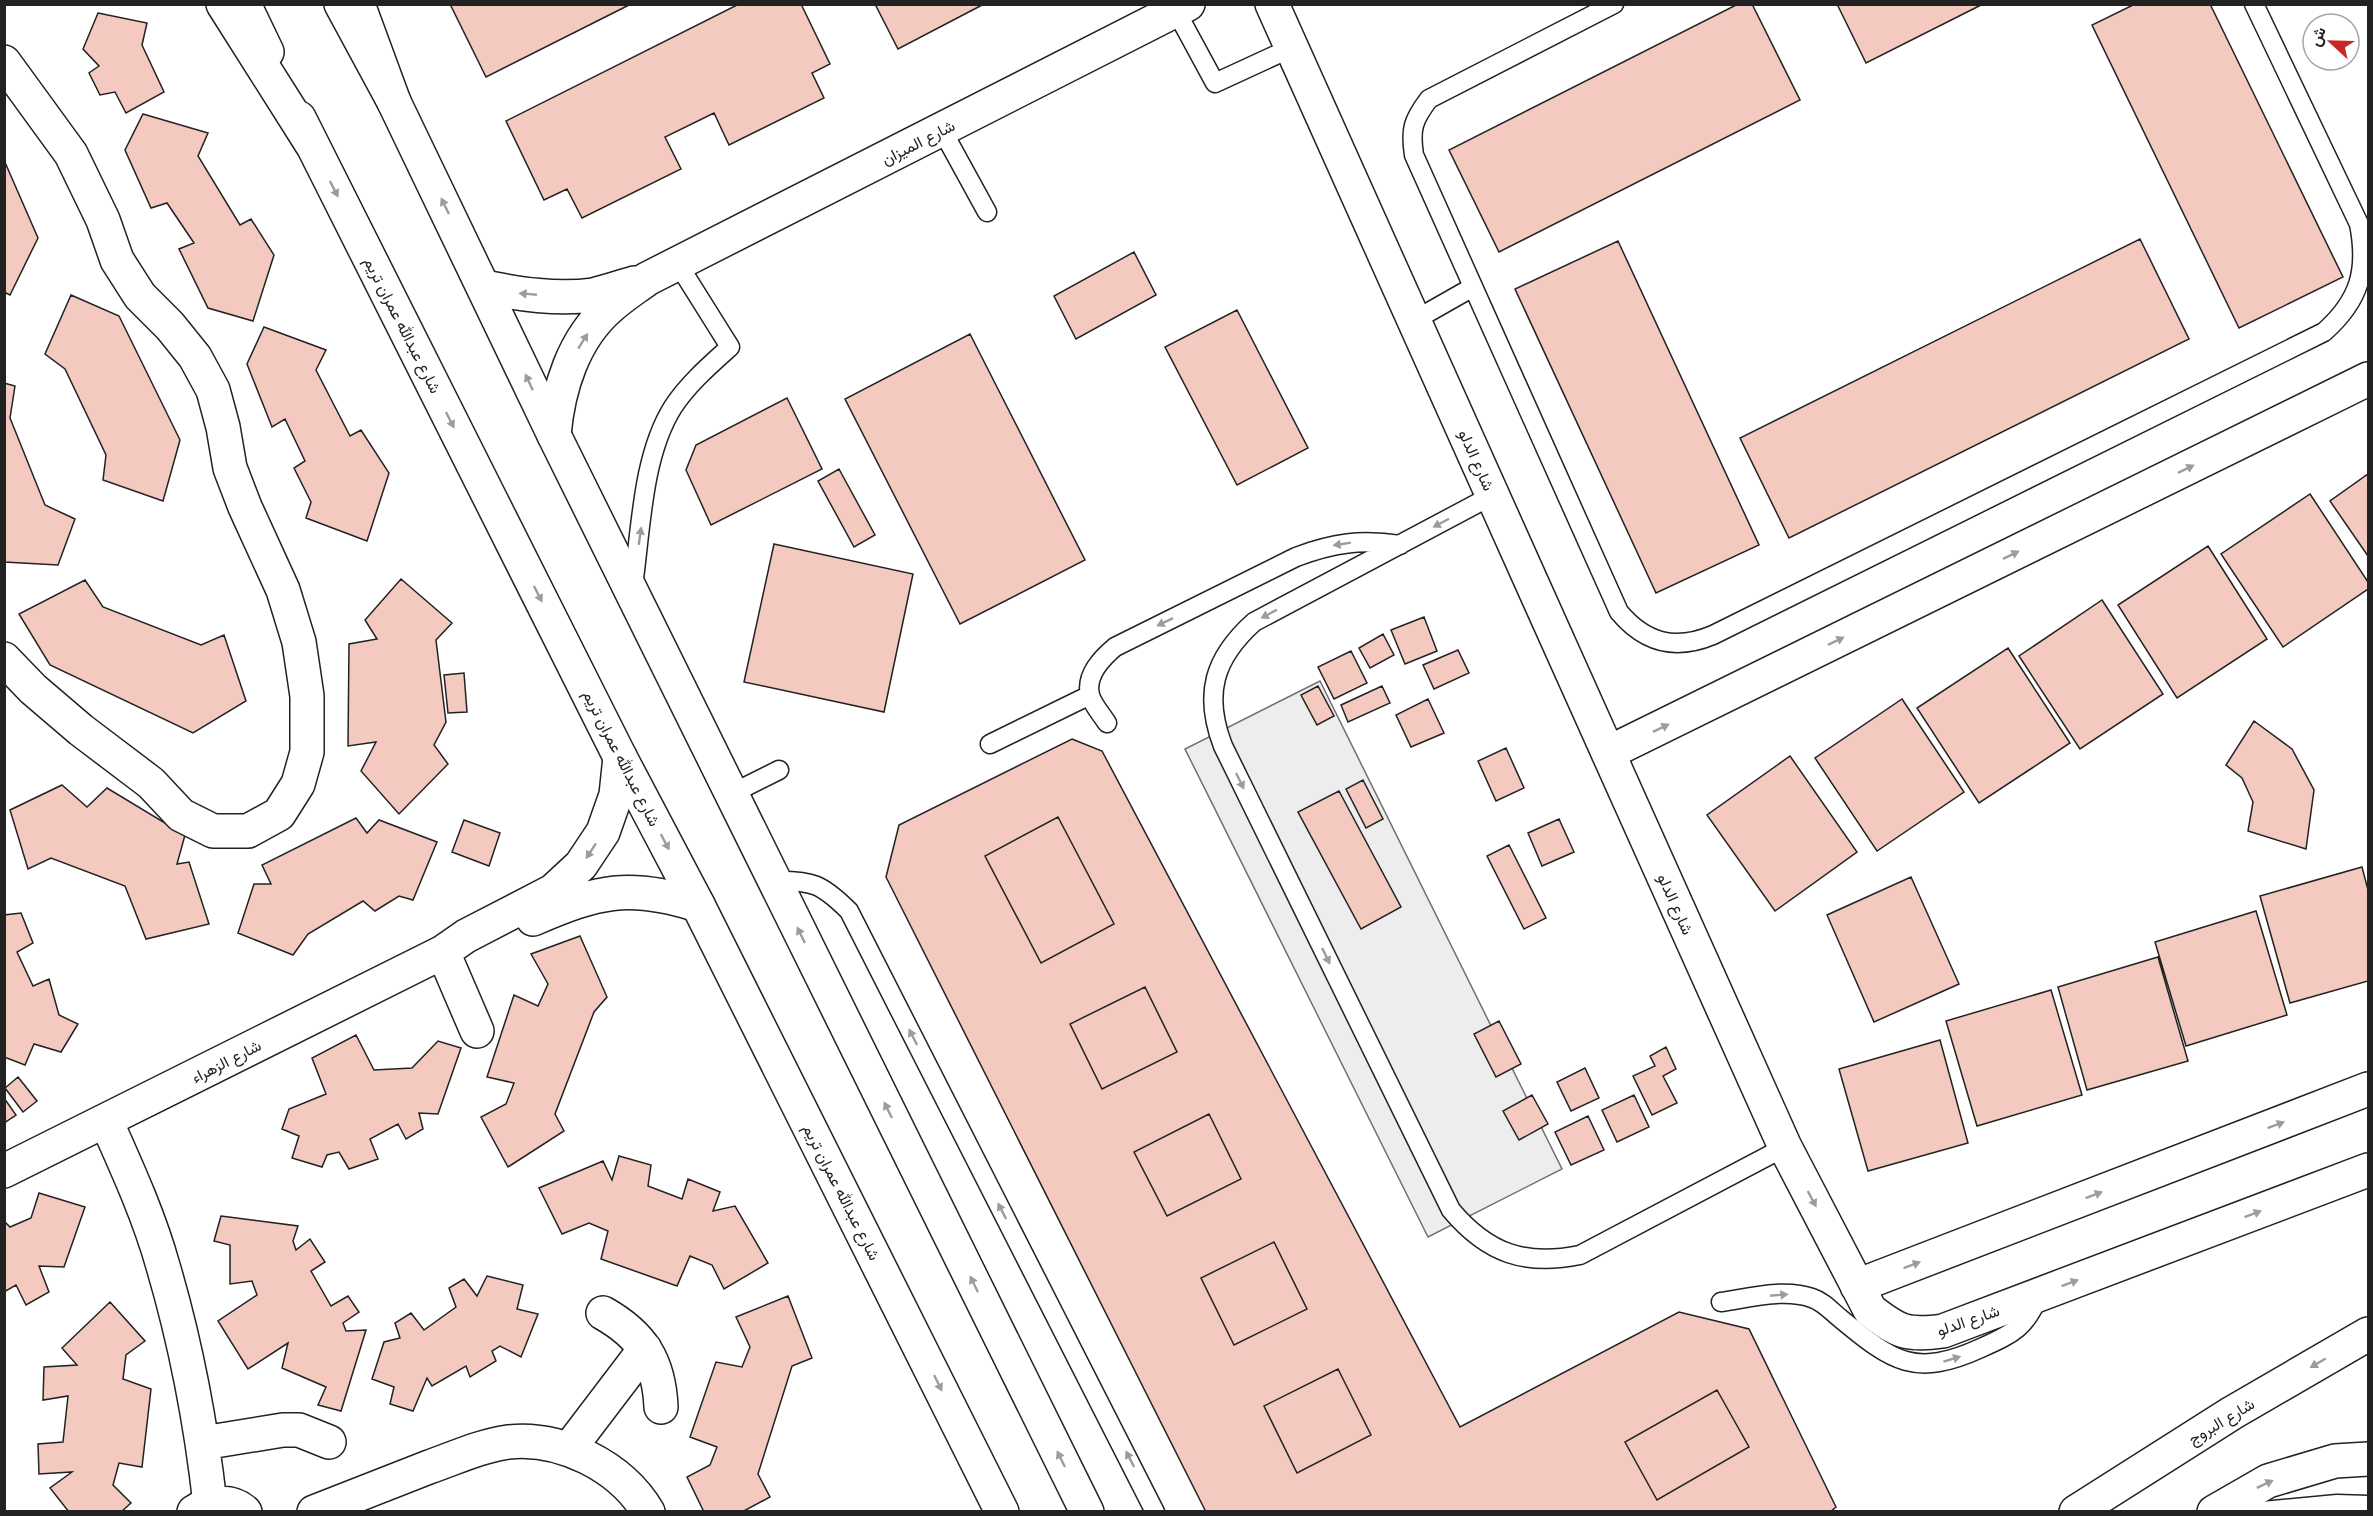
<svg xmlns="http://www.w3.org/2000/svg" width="2373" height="1516" viewBox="0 0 2373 1516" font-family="'Nunito Sans',Vazirmatn,sans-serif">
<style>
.parking{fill:#ededed;stroke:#6f6f6f;stroke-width:1.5}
.building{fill:#f3c9c0;stroke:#222;stroke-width:1.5;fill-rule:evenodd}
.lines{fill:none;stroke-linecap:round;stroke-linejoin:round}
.service-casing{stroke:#222;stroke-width:21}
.minor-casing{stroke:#222;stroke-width:36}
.tertiary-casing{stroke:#222;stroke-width:36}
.secondary-casing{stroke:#222;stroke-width:36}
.primary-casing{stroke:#222;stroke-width:36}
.service{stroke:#fff;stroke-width:18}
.minor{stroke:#fff;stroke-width:33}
.tertiary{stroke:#fff;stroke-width:33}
.secondary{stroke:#fff;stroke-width:33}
.primary{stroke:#fff;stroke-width:33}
.oneway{fill:#9c9c9c}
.labels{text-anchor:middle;stroke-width:4.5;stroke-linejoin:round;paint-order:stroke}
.street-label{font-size:16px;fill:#222;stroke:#fff}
</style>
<rect width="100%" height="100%" fill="#fff"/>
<!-- parking -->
<path class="parking" d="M1320,681L1562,1169L1428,1237L1185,749Z"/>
<!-- building -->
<path class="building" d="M450,4H631L486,77Z
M739,4H801L830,64L812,73L824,98L729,145L714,113L665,137L681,169L582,218L567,189L544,200L506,121Z
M875,4H984L898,49Z
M1738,4H1752L1800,100L1499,252L1449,150Z
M1837,4H1983L1866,63Z
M2135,4H2210L2343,277L2239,328L2092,25Z
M98,13L147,23L142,45L164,92L126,113L115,92L100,95L89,73L99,66L83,49Z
M143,114L208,133L198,156L240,225L251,219L274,255L253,321L208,308L179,249L194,243L167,203L151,208L125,150Z
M4,160L38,238L10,295L4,292Z
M2140,239L2189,339L1789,538L1740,438Z
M1618,241L1759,545L1656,593L1515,289Z
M1134,252L1156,295L1076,339L1054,296Z
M71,295L119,316L180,440L163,501L103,480L106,455L65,369L45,354Z
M1237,310L1308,448L1237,485L1165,347Z
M264,327L326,350L316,370L350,436L361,430L389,473L367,541L306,518L311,502L294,468L305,461L285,419L272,427L247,364Z
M970,334L1085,560L960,624L845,399Z
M4,383L15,386L10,418L45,505L75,519L58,565L4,562Z
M787,398L822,469L711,525L686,470L696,445Z
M839,469L875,535L854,547L818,481Z
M2368,474V556L2330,501Z
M2310,494L2368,582V589L2283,647L2221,554Z
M774,544L913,574L884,712L744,682Z
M2208,546L2267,639L2177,698L2118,605Z
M401,579L452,623L436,640L446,722L434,745L448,764L399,814L361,771L376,742L348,746L349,644L377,639L365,620Z
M85,580L103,607L201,645L224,635L246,701L193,733L50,665L19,614Z
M2102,600L2163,694L2080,749L2019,656Z
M1424,617L1437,651L1405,664L1391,630Z
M1383,634L1394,655L1370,668L1359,648Z
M2008,648L2070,743L1979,803L1917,708Z
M1458,650L1469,673L1434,689L1423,665Z
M1351,651L1367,683L1334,699L1318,667Z
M464,673L467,712L448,713L444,675Z
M1318,686L1334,716L1317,725L1301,695Z
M1382,686L1390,703L1348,722L1341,705Z
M1428,699L1444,733L1411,747L1396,715Z
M1902,699L1964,792L1877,851L1815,758Z
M2254,721L2292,749L2314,790L2306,849L2248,831L2253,802L2242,778L2226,765Z
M1072,739L1102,751L1460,1427L1679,1312L1749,1329L1836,1507L1830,1512H1206L886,877L899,825ZM1058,817L1114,924L1041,963L985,856ZM1145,987L1177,1052L1102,1089L1070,1024ZM1209,1114L1241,1179L1167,1216L1134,1152ZM1274,1242L1307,1309L1234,1345L1201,1278ZM1338,1369L1371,1435L1297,1473L1264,1406ZM1717,1390L1749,1447L1657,1500L1625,1442Z
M1506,748L1524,788L1496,801L1478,761Z
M1790,756L1857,852L1775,911L1707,815Z
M1363,780L1383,819L1366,828L1346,789Z
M62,785L87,807L107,788L185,835L177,864L189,862L209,924L146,939L125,886L51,858L28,869L10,810Z
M1339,791L1401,907L1361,929L1298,812Z
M1058,817L1114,924L1041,963L985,856Z
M356,818L367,833L379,820L437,842L413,900L399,896L375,911L363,901L308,934L293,955L238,933L254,884H271L262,865Z
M1559,819L1574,852L1542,866L1528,833Z
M464,820L500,833L489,866L452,852Z
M1509,845L1546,918L1524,929L1487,856Z
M2362,867L2368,890V981L2290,1003L2260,896Z
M1911,877L1959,984L1874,1022L1827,915Z
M2256,911L2287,1015L2186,1046L2155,942Z
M21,913L33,943L17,952L33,986L49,979L59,1015L78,1024L61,1052L34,1044L25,1065L4,1057V915Z
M580,936L607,997L594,1012L555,1114L564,1131L508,1167L481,1117L506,1104L514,1083L487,1077L514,995L538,1006L548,984L531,954Z
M2158,957L2188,1061L2087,1090L2058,987Z
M1145,987L1177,1052L1102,1089L1070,1024Z
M2051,990L2082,1095L1977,1126L1946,1021Z
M1499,1021L1521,1064L1496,1077L1474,1034Z
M356,1035L374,1070L412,1068L438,1041L461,1048L438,1114L419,1113L423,1129L406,1139L398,1124L370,1139L378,1159L349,1169L339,1152L327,1155L322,1167L292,1158L299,1136L282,1129L289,1109L326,1094L312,1058Z
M1940,1040L1968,1143L1868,1171L1839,1069Z
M1666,1047L1676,1069L1663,1076L1677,1103L1652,1115L1633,1076L1655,1066L1650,1056Z
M1585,1068L1599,1098L1571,1111L1557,1082Z
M18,1077L37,1101L23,1112L5,1088Z
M1532,1095L1548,1124L1519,1140L1503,1111Z
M1634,1095L1649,1127L1617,1142L1602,1110Z
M4,1098L16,1115L4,1123Z
M1209,1114L1241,1179L1167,1216L1134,1152Z
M1588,1116L1604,1150L1571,1165L1555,1132Z
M619,1156L651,1165L648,1186L682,1199L688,1179L720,1192L713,1211L735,1206L768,1263L724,1289L712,1265L690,1256L677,1286L601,1259L608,1231L589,1223L562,1234L539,1188L603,1161L612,1180Z
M39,1193L85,1207L64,1267L39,1266L49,1292L26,1305L16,1285L4,1292V1221L10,1227L31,1218Z
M221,1216L298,1226L293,1241L296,1250L310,1239L325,1262L311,1271L331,1306L348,1296L359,1312L343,1323L346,1331L366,1330L341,1411L318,1405L326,1387L282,1368L288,1343L248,1369L218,1321L257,1295L252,1281L230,1284V1245L214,1241Z
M1274,1242L1307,1309L1234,1345L1201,1278Z
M487,1276L523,1285L517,1309L538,1314L521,1357L500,1346L492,1351L496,1361L470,1377L466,1366L432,1386L427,1378L413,1411L390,1404L394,1387L372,1379L384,1342L400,1338L395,1323L411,1313L424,1330L456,1307L449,1288L464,1279L477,1296Z
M788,1296L812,1358L792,1366L758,1474L770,1497L742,1512H704L687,1477L710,1465L717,1447L690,1437L716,1362L742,1367L750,1347L736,1317Z
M110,1302L145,1341L126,1355L123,1379L151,1389L142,1467L119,1463L113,1485L131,1503L121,1512H69L50,1488L72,1472L39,1474L38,1444L63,1442L68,1396L43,1400L44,1367L77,1365L62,1348Z
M1338,1369L1371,1435L1297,1473L1264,1406Z
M1717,1390L1749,1447L1657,1500L1625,1442Z"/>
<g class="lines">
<!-- service casing -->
<g class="service-casing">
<path id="service" d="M1614,4L1429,99C1413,120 1410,129 1414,155L1619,612C1645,643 1675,651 1713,635L2324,332C2360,300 2368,270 2359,224L2254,4
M1176,11L1215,83L1291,48
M942,130L987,212
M1415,320L1473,287
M1493,495L1254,622C1214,658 1203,694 1223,746L1451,1210C1488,1254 1525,1266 1580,1255L1785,1147
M633,586C641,530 642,456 673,407C688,384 710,365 730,347L678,264
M1107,723C1102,715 1092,704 1090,695C1085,675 1102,658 1115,647L1296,557C1333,543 1361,539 1400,545
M990,744L1090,695
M731,794L779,770
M774,881C812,880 822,884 849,911L1155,1512
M1721,1302C1749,1298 1784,1288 1812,1298C1824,1302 1831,1311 1841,1319C1893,1362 1915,1378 1981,1348C2012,1334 2026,1328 2039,1295
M2252,1512L2337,1504L2368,1505"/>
</g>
<!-- minor casing -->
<g class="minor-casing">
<path id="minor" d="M1272,4L1785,1147L1870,1310C1898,1332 1907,1336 1943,1331L2368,1170
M4,62L71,154L103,220L117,260L140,296L170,326L195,357L213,390L223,427L230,468L245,507L283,590L299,642L307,696V752L298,784L279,814L248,831H213L181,815L151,783L81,730L33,689L4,659
M484,287C519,294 557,300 593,295C606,292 620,287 634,283
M554,435C558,389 573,339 610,307C621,297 635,288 647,279L1188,4
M1608,753L2368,379
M533,919C598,891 629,883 698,905
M443,952L477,1031
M106,1121C127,1168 149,1216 163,1266C186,1344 201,1423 210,1504
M4,1171L443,952L466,936L553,891L581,865L603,832L616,795L620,757
M1857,1286L2368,1089
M603,1313C642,1335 659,1361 661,1407
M203,1443L283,1430H299L329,1442
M569,1449L645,1349
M194,1512C208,1502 231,1499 245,1512
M314,1512C353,1497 391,1482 429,1467C455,1458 480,1446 508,1442C560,1436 621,1466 648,1512"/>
</g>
<!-- tertiary casing -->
<g class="tertiary-casing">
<path id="tertiary" d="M2076,1512L2232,1413L2368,1334
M2214,1512L2268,1481L2335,1461L2368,1459"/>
</g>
<!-- secondary casing -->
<g class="secondary-casing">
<path id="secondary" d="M244,4L267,52
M341,4L394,102L554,435L1087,1512
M299,118L620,757L698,905L1002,1512"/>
</g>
<!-- primary casing -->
<g class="primary-casing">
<path id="primary" d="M223,4L311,143
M358,4L394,102"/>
</g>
<!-- service -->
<use href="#service" class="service"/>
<!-- minor -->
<use href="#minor" class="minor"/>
<!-- tertiary -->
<use href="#tertiary" class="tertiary"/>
<!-- secondary -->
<use href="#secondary" class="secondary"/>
<!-- primary -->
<use href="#primary" class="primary"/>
</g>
<!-- one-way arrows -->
<defs><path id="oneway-solid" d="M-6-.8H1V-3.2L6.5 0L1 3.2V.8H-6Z" transform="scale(1.5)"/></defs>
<g class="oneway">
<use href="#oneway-solid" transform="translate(334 189) rotate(63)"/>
<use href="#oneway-solid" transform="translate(445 206) rotate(-116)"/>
<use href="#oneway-solid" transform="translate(528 294) rotate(-175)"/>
<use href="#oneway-solid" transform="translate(583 341) rotate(-58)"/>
<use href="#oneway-solid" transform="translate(529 382) rotate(-115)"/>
<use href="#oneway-solid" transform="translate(450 420) rotate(63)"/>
<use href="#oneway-solid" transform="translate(2186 469) rotate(-26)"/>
<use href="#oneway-solid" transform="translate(1441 523) rotate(152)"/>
<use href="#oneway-solid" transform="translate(640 536) rotate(-82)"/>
<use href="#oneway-solid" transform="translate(1342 544) rotate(171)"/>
<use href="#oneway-solid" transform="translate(2011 555) rotate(-26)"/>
<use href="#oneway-solid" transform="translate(538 594) rotate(63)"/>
<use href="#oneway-solid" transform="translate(1269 614) rotate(152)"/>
<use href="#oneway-solid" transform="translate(1165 622) rotate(154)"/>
<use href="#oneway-solid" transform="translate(1836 641) rotate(-26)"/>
<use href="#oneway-solid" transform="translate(1661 728) rotate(-26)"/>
<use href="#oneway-solid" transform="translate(1240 781) rotate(64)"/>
<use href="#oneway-solid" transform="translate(665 842) rotate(62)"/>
<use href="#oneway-solid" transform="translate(591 851) rotate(123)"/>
<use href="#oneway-solid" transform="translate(801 935) rotate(-116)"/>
<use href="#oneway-solid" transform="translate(1326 956) rotate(64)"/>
<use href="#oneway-solid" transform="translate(913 1037) rotate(-117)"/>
<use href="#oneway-solid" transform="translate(888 1110) rotate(-116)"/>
<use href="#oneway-solid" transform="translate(2276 1125) rotate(-21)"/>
<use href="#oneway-solid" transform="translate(2094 1195) rotate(-21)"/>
<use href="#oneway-solid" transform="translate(1812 1199) rotate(62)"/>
<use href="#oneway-solid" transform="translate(1002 1211) rotate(-117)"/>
<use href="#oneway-solid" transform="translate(2253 1214) rotate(-21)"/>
<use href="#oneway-solid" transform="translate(1912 1265) rotate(-21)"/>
<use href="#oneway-solid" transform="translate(2070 1283) rotate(-21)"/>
<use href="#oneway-solid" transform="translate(974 1284) rotate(-116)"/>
<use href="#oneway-solid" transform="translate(1779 1295) rotate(-5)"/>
<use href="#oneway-solid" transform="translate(1952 1359) rotate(-17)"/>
<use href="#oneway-solid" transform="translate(2318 1363) rotate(150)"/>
<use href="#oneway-solid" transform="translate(938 1383) rotate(64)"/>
<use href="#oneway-solid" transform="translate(1061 1459) rotate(-116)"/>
<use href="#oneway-solid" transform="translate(1130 1459) rotate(-117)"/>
<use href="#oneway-solid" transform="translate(2265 1484) rotate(-25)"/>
</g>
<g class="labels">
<!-- street labels -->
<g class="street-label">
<text transform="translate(918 142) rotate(-27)" y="6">شارع الميزان</text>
<text transform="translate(403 325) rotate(63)" y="6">شارع عبدالله عمران تريم</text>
<text transform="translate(1477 460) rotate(66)" y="6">شارع الدلو</text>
<text transform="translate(622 758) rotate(63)" y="6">شارع عبدالله عمران تريم</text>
<text transform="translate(1676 904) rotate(66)" y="6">شارع الدلو</text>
<text transform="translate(226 1061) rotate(-27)" y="6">شارع الزهراء</text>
<text transform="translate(842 1192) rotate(63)" y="6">شارع عبدالله عمران تريم</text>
<text transform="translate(1968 1320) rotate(-19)" y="6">شارع الدلو</text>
<text transform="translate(2221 1421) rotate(-31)" y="6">شارع البروج</text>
</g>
</g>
<!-- border -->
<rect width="2373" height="1516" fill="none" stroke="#222222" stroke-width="12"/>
<!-- north arrow -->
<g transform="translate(2331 42) rotate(292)"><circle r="28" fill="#ffffff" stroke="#a7a7a7" stroke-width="1.5"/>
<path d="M0-4.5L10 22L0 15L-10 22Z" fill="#c62828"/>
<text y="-9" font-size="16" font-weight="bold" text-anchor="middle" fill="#222222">ش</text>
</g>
</svg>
